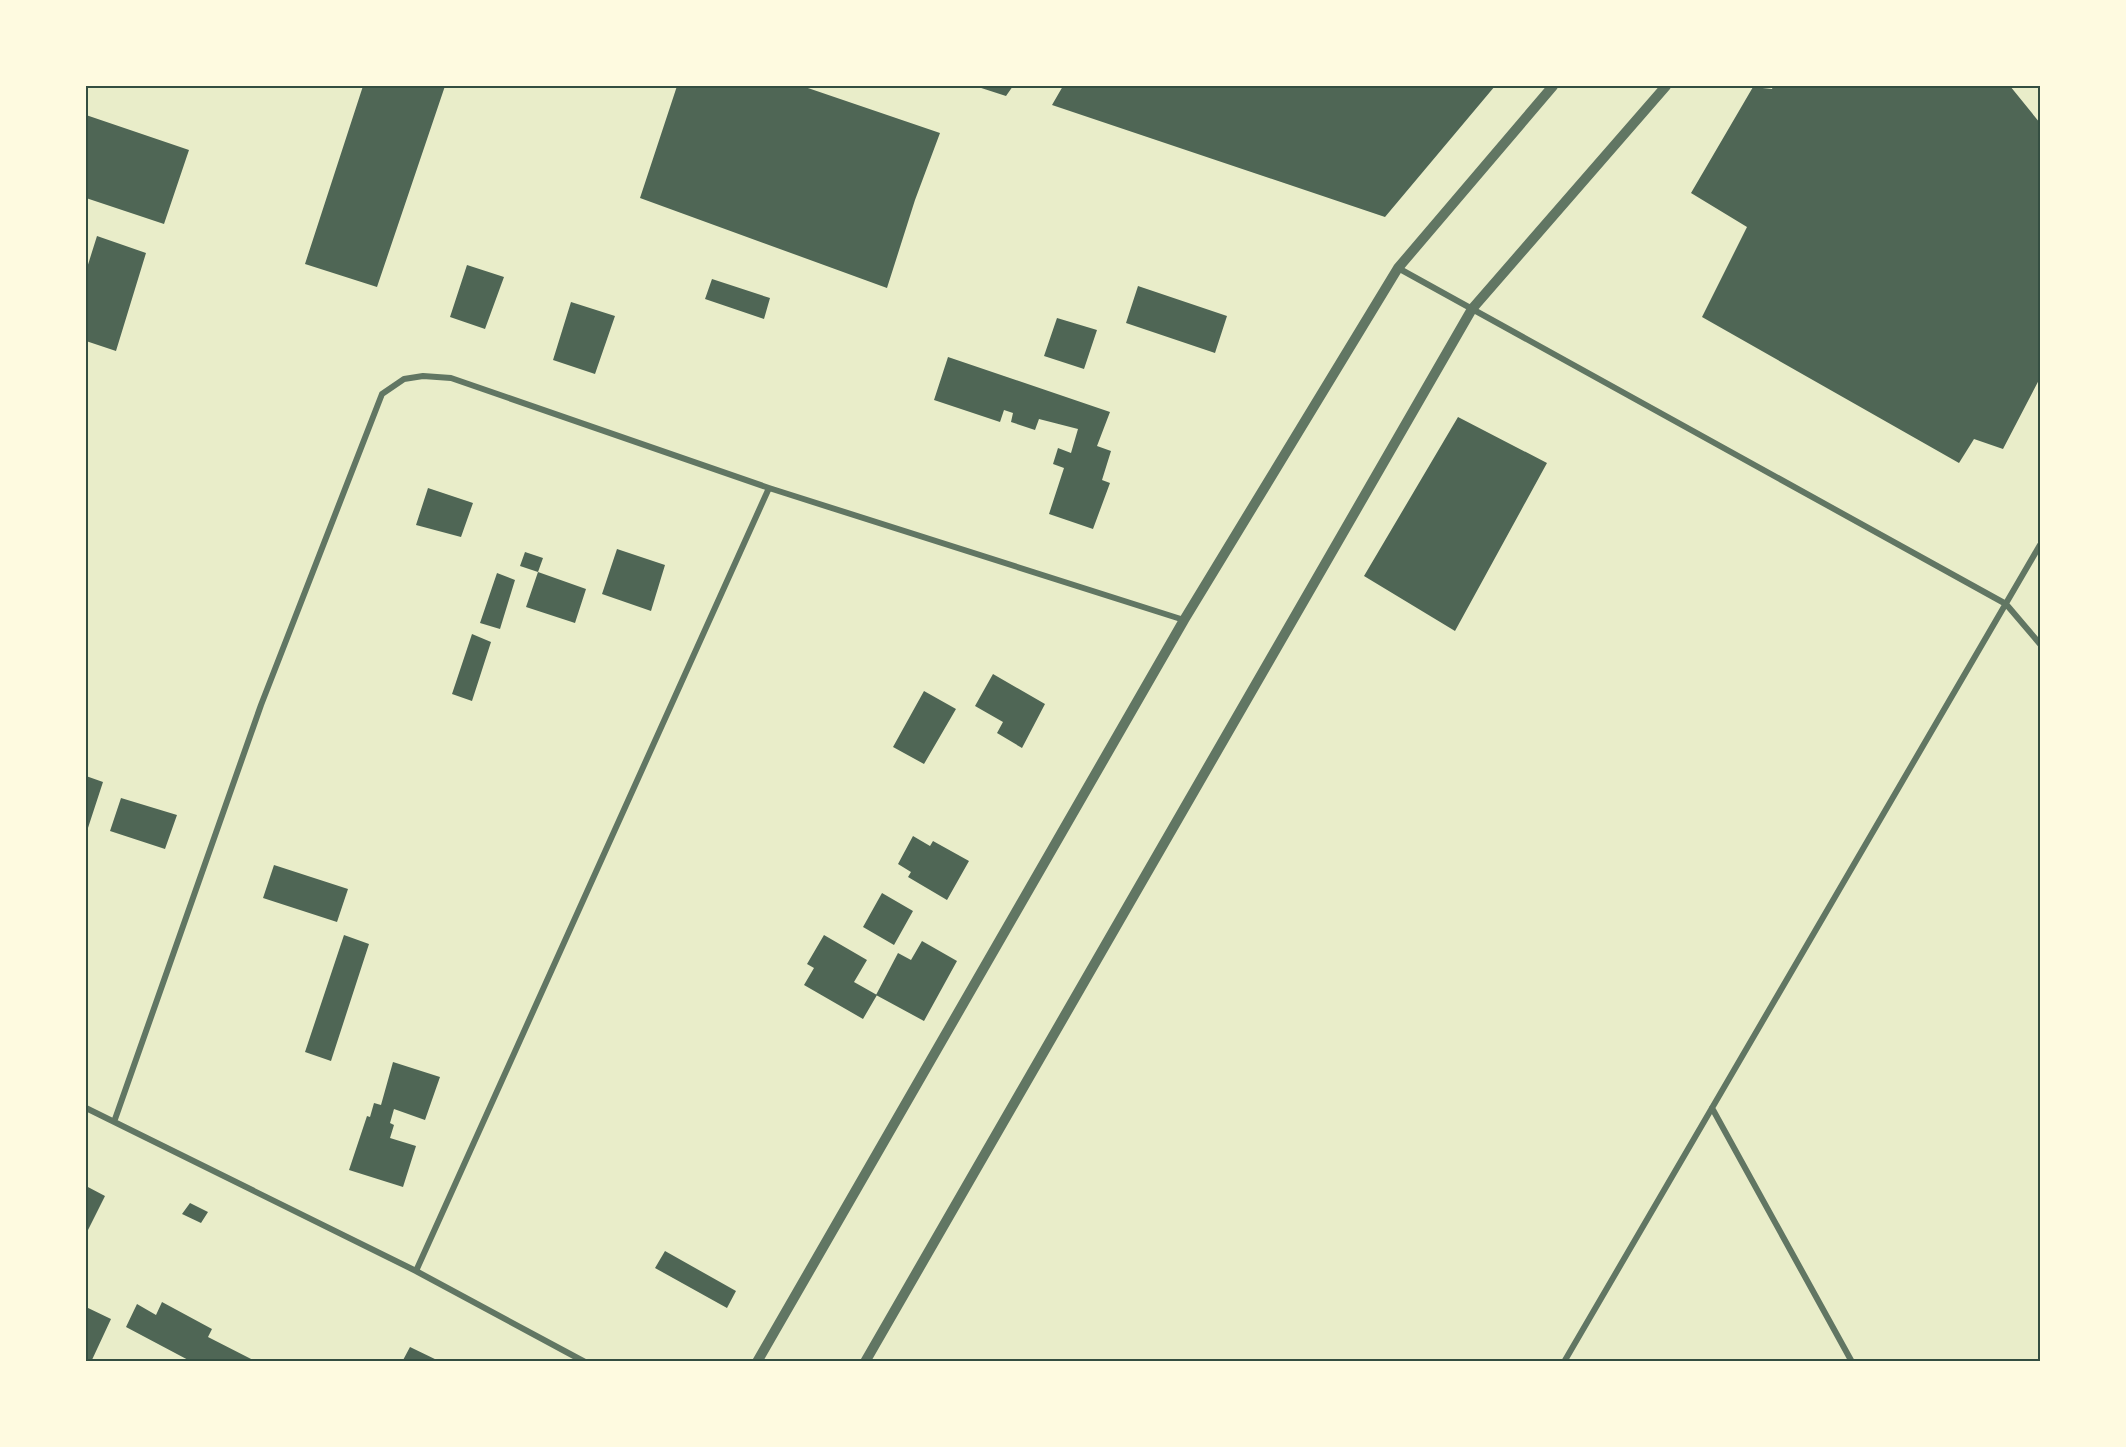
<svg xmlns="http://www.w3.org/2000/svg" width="2126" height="1447" viewBox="0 0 2126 1447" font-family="'IBM Plex Serif',serif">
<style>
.building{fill:#4f6655}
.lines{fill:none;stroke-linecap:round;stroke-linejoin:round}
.minor{stroke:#617663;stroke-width:6}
.tertiary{stroke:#617663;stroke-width:10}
.neatline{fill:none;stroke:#344e41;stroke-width:2}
</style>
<rect width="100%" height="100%" fill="#e9edc9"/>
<!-- building -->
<path class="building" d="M363,86H445L377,287L305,264Z
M677,86H802L940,133L915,200L887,288L640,198Z
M975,86H1013L1006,96Z
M1063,86H1495L1385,217L1052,105Z
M1773,86H2010L2040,123V378L2003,449L1974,439L1959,463L1702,317L1747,227L1691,193L1753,87L1772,89Z
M86,115L189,150L164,224L86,198Z
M97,236L146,253L116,351L86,341V271Z
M467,265L504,277L485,329L450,317Z
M712,279L770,298L764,319L705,299Z
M1138,286L1227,316L1215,353L1126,323Z
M571,302L615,316L595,374L553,360Z
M1057,318L1097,330L1084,369L1044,356Z
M948,357L1110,412L1097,446L1111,451L1102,480L1110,483L1093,529L1049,514L1064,468L1053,464L1058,448L1071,453L1078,429L1039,419L1035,430L1011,422L1013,413L1004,410L1000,422L934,400Z
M1458,417L1547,463L1455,631L1364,576Z
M428,488L473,503L461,537L416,525Z
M617,549L665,565L651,611L602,594Z
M525,552L543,558L538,572L520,566Z
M538,572L586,589L575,623L526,607Z
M497,573L515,580L500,629L480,623Z
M472,634L491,642L472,701L452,694Z
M993,674L1045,704L1022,748L997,733L1003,722L975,706Z
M924,691L956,709L924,764L893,747Z
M86,776L103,782L86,834Z
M121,798L177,815L165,849L110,831Z
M913,836L930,846L933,841L969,861L947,900L908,877L911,872L898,864Z
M274,865L348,889L337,922L263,898Z
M882,893L913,911L894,945L863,927Z
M344,935L369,944L331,1061L305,1052Z
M824,935L867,960L854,982L877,995L863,1019L804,985L814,968L807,964Z
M922,941L957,961L924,1021L876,995L898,953L911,960Z
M393,1062L440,1077L425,1120L394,1109L390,1123L394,1125L390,1138L416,1146L403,1187L349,1170L367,1116L370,1117L374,1103L381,1105Z
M86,1186L105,1196L86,1234Z
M190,1203L208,1212L201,1223L182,1214Z
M665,1251L736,1291L727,1308L655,1268Z
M162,1302L212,1329L208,1337L257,1362H192L126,1327L137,1304L156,1315Z
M86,1307L111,1319L91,1362H86Z
M410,1347L441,1362H402Z"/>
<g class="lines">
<!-- minor -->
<path class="minor" d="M1398,268L2006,604L2040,644
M86,1108L416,1271L585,1362
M1712,1108L1852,1362
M114,1122L261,705L382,394L404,379L423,376L451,378L769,488L1184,620
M416,1271L769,488
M1564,1362L2040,545"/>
<!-- tertiary -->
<path class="tertiary" d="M757,1362L1184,620L1398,268L1553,86
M865,1362L1472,309L1666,86"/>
</g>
<!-- border -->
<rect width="2126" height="1447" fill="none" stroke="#fefae0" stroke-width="174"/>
<rect x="87" y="87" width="1952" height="1273" class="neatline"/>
</svg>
